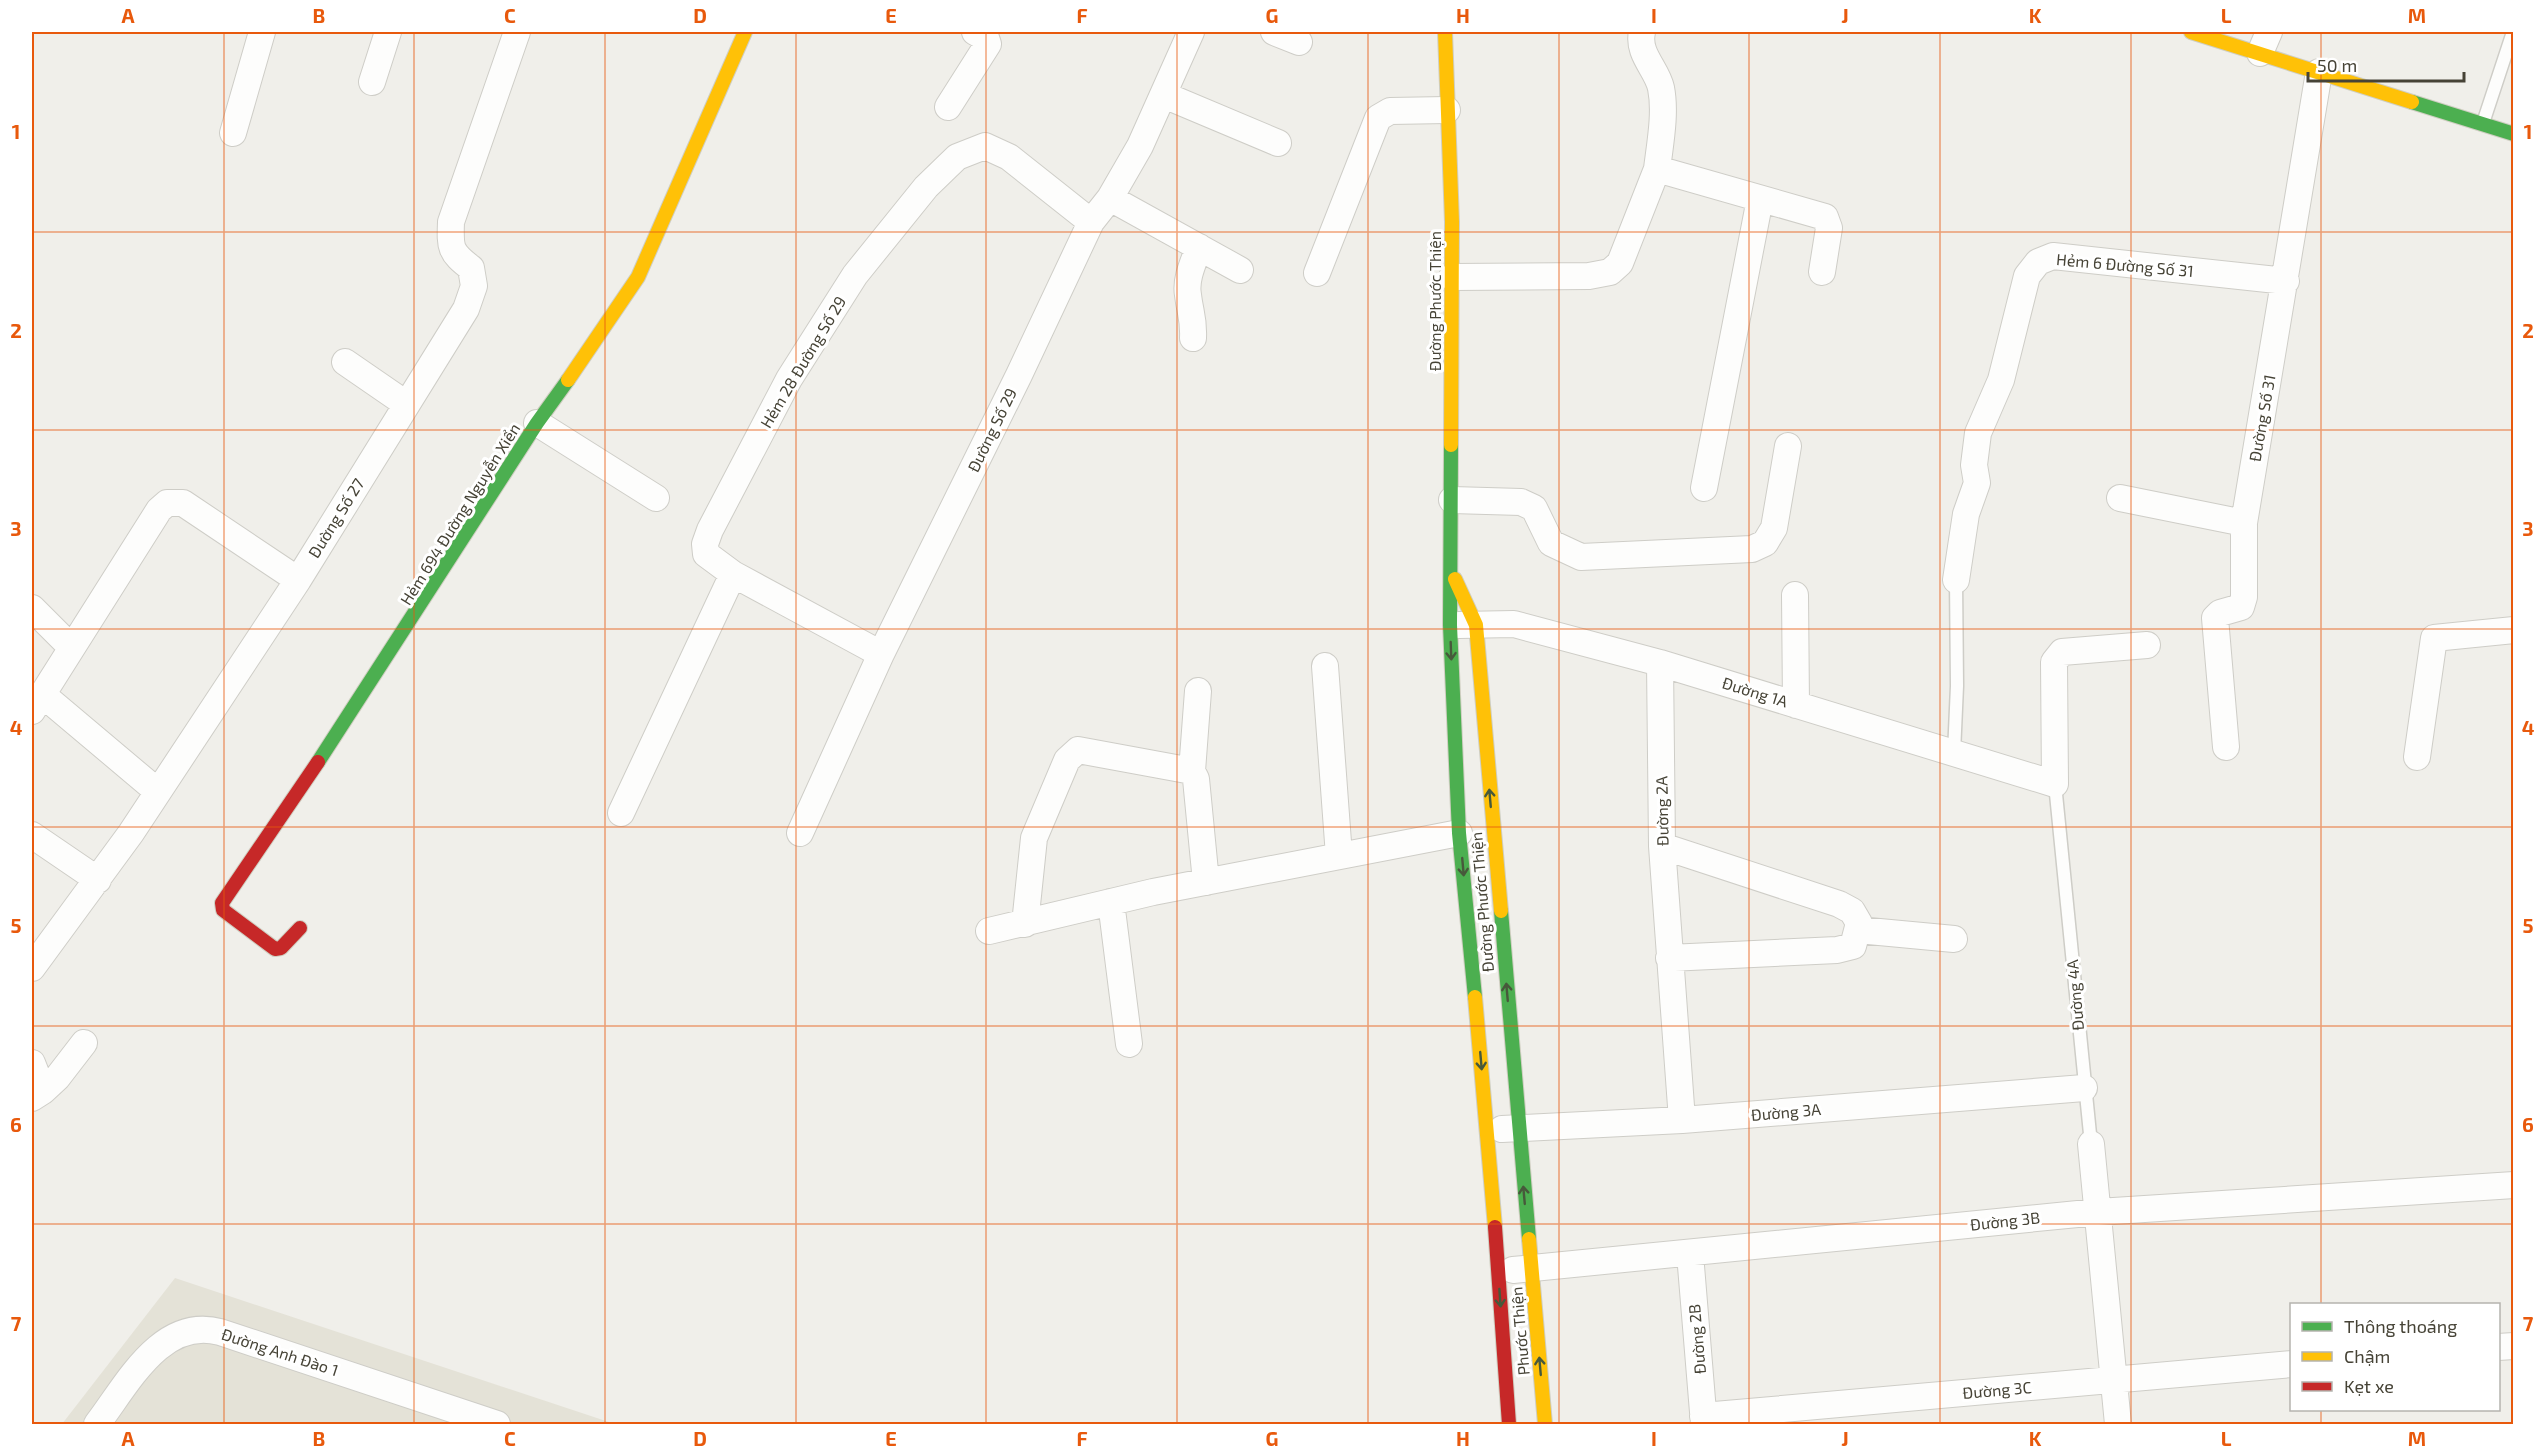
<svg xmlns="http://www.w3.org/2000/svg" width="2545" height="1456" viewBox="0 0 2545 1456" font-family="'Exo 2',sans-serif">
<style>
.residential{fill:#e4e2d7}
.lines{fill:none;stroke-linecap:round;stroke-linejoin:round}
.lane-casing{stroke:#cecdc7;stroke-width:15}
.street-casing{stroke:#cecdc7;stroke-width:28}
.fast-casing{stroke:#cfcec1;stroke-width:16}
.slow-casing{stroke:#cfcec1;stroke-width:16}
.jam-casing{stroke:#cfcec1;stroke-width:16}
.lane{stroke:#fdfdfc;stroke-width:12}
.street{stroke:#fdfdfc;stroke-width:26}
.fast{stroke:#4caf50;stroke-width:14}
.slow{stroke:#ffc107;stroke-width:14}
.jam{stroke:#c62828;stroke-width:14}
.oneway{stroke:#47593b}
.grid{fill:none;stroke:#e8590c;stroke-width:1.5;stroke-opacity:0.55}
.labels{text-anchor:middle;stroke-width:6;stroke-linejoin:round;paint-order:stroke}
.street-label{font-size:16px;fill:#464336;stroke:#fff}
.neatline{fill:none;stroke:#e8590c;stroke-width:2}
.grid-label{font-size:20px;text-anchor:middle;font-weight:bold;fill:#e8590c}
</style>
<rect width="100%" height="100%" fill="#f0efea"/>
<!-- residential -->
<path class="residential" d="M175,1278L615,1424H62Z"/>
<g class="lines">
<!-- lane casing -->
<g class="lane-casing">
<path id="lane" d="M2483,123L2513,32
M1954,753L1957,686L1956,580
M2055,784L2091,1144"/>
</g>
<!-- street casing -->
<g class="street-casing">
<path id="street" d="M1274,32L1299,42
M1642,32C1637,54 1657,69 1661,88C1666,113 1660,144 1657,169
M2260,53L2269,32
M372,82L388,32
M1164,95L1278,143
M948,107L988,44L986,38L975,32
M233,133L262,32
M1110,198L1240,270
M1317,273L1378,118L1390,111L1447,110
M1452,277L1589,276L1610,272L1620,263L1657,169L1825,217L1829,228L1822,272
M1193,338C1194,318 1190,313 1188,295C1185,279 1194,261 1199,247
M345,362L406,404
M537,423L656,498
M1704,488L1760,199
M2120,498L2244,523
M1452,500L1521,502L1534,508L1551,543L1581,557L1752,549L1765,543L1774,528L1788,446
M1956,580L1966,514L1977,483L1974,465L1978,433L2001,380L2027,276L2038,262L2053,256L2286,281
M1795,595L1796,705
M32,608L71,647
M1459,625L1514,624L1660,663L2055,784L2054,662L2062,652L2147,645
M881,654L733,574L706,554L705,544L710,530L789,379L855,275L926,187L957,157L985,146L1009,157L1091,222
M1660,663L1662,846L1682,1120
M1325,666L1339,856
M43,695L157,791
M32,711L159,510L167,503H183L298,580
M2226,747L2215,618L2220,613L2241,607L2244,597V523L2319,72
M2417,757L2434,638L2514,630
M1192,771L1198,691
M621,813L733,574
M800,833L881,654L1019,375L1091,222L1110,198L1140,146L1191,32
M32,835L98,880
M1662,846L1839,904L1852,911L1859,923L1853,946L1837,950L1669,958
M1111,902L1129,1044
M1025,924L1034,838L1067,760L1078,750L1192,771L1196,779L1206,882
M1858,930L1954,939
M989,931L1153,892L1459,833
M32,968L131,833L298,580L466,309L474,286L471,268C450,252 450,248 451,222L517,32
M32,1063L43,1091L32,1098
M43,1091L57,1078L84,1043
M1502,1129L1682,1120L2084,1088
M2091,1144L2118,1424
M1690,1254L1704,1424
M1513,1270L2098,1212L2514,1185
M2498,1347L2514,1346
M1703,1416L2292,1364
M97,1424C127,1385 161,1316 220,1332L497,1424"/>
</g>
<!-- fast casing -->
<g class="fast-casing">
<path id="fast" d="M2412,102L2514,134
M1451,445L1450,625L1459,833L1475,997
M318,762L537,423L568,380
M1501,911L1529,1239"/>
</g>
<!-- slow casing -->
<g class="slow-casing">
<path id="slow" d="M1445,32L1452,222L1451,445
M2191,32L2412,102
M568,380L638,277L745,32
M1455,579L1476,625L1501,911
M1475,997L1495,1227
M1529,1239L1545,1424"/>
</g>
<!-- jam casing -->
<g class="jam-casing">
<path id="jam" d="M300,928L281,948L275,949L223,910L222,903L318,762
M1495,1227L1509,1424"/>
</g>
<!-- lane -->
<use href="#lane" class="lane"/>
<!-- street -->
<use href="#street" class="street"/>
<!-- fast -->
<use href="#fast" class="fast"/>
<!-- slow -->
<use href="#slow" class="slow"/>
<!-- jam -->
<use href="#jam" class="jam"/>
</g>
<!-- one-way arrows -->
<defs><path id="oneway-shaft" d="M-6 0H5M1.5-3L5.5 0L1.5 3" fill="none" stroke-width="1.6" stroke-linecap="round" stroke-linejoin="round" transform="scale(1.5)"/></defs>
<g class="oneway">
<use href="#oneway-shaft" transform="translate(1451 651) rotate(88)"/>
<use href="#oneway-shaft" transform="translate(1490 798) rotate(-95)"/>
<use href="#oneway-shaft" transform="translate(1463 867) rotate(85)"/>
<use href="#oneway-shaft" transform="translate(1507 992) rotate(-95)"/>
<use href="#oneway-shaft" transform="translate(1481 1061) rotate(85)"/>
<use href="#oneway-shaft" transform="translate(1524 1195) rotate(-95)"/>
<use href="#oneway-shaft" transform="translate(1500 1298) rotate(86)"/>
<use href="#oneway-shaft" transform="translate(1540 1366) rotate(-95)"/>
</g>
<!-- grid -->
<path class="grid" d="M224,32V1424M414,32V1424M605,32V1424M796,32V1424M986,32V1424M1177,32V1424M1368,32V1424M1559,32V1424M1749,32V1424M1940,32V1424M2131,32V1424M2321,32V1304M32,232H2514M32,430H2514M32,629H2514M32,827H2514M32,1026H2514M32,1224H2514M2321,1410V1424"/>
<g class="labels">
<!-- street labels -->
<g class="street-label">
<text transform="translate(2125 265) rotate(5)" y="6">Hẻm 6 Đường Số 31</text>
<text transform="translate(1435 301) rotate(-90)" y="6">Đường Phước Thiện</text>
<text transform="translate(803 362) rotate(-59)" y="6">Hẻm 28 Đường Số 29</text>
<text transform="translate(2262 418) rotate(-80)" y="6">Đường Số 31</text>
<text transform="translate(992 430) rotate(-64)" y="6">Đường Số 29</text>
<text transform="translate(460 514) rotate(-58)" y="6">Hẻm 694 Đường Nguyễn Xiển</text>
<text transform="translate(336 518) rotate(-58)" y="6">Đường Số 27</text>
<text transform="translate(1755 692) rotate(17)" y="6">Đường 1A</text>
<text transform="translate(1662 811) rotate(-91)" y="6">Đường 2A</text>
<text transform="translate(1482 902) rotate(-95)" y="6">Đường Phước Thiện</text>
<text transform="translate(2075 995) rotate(-95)" y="6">Đường 4A</text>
<text transform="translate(1786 1112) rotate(-5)" y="6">Đường 3A</text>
<text transform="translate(2005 1221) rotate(-6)" y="6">Đường 3B</text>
<text transform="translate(1520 1331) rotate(-95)" y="6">Phước Thiện</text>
<text transform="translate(1697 1339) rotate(-95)" y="6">Đường 2B</text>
<text transform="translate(280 1352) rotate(18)" y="6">Đường Anh Đào 1</text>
<text transform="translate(1997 1390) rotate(-5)" y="6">Đường 3C</text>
</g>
</g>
<!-- border -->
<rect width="2545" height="1456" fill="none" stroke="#ffffff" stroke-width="66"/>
<!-- legend -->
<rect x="2290" y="1303" width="210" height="108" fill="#ffffff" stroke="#b5b4af" stroke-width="1.5"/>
<rect x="2302" y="1322" width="30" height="9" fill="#4caf50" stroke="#b5b4af" stroke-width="1.5"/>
<text x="2344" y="1333" font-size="18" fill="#464336">Thông thoáng</text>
<rect x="2302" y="1352" width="30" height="9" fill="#ffc107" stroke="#b5b4af" stroke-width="1.5"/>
<text x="2344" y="1363" font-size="18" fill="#464336">Chậm</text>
<rect x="2302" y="1382" width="30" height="9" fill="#c62828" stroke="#b5b4af" stroke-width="1.5"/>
<text x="2344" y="1393" font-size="18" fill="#464336">Kẹt xe</text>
<!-- scale -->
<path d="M2308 72v9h156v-9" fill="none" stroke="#464336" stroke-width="3"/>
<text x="2317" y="72" font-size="18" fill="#464336" stroke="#ffffff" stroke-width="4.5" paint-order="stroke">50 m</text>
<rect x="33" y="33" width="2479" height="1390" class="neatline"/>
<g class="grid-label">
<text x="128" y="23">A</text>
<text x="319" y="23">B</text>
<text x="510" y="23">C</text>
<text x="700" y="23">D</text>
<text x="891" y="23">E</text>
<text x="1082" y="23">F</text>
<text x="1272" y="23">G</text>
<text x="1463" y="23">H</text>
<text x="1654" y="23">I</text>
<text x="1845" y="23">J</text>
<text x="2035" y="23">K</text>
<text x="2226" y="23">L</text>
<text x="2417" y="23">M</text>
<text x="16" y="139">1</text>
<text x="2528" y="139">1</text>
<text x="16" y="338">2</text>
<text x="2528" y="338">2</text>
<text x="16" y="536">3</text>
<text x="2528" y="536">3</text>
<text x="16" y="735">4</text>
<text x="2528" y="735">4</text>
<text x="16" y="933">5</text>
<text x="2528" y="933">5</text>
<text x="16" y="1132">6</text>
<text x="2528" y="1132">6</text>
<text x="16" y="1331">7</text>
<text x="2528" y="1331">7</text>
<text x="128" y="1446">A</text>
<text x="319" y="1446">B</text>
<text x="510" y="1446">C</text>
<text x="700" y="1446">D</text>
<text x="891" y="1446">E</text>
<text x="1082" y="1446">F</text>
<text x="1272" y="1446">G</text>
<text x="1463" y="1446">H</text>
<text x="1654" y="1446">I</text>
<text x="1845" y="1446">J</text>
<text x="2035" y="1446">K</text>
<text x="2226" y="1446">L</text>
<text x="2417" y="1446">M</text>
</g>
</svg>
